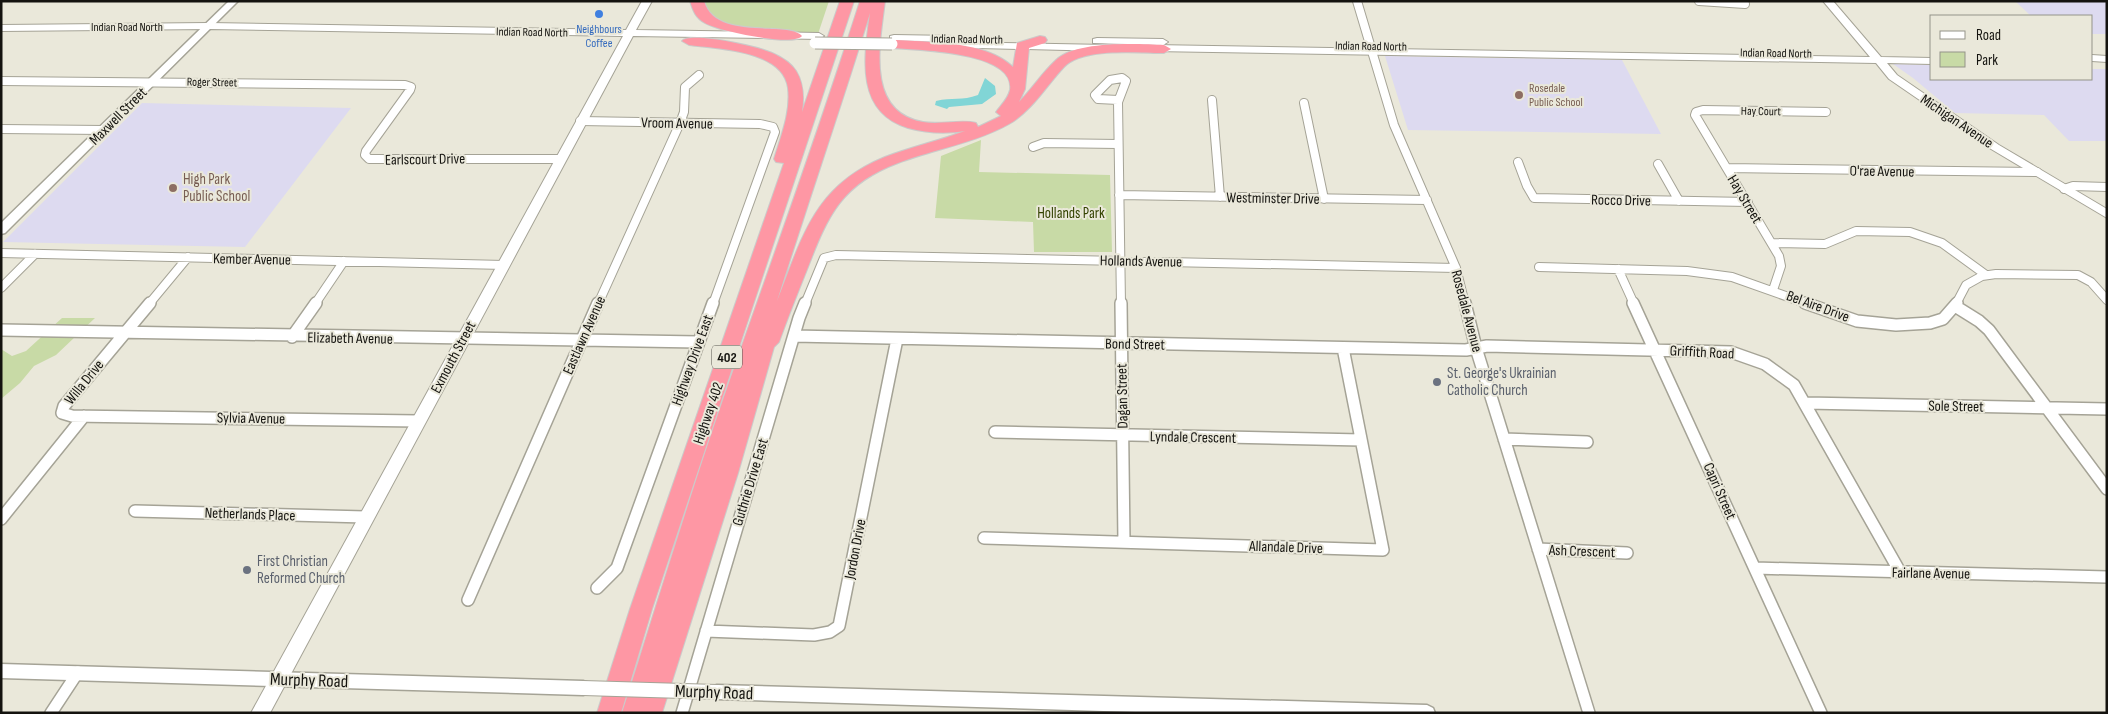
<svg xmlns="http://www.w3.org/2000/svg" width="2108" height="714" viewBox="0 0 2108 714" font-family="'Sofia Sans Condensed',sans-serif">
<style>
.education{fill:#dddaf0}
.green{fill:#c8daa6}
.water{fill:#81d5d6}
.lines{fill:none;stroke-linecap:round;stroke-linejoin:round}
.minor-far1-casing{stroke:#a5a396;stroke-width:10}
.minor-casing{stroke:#a5a396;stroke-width:14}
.tertiary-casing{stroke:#a5a396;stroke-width:3}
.secondary-casing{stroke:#a5a396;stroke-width:2}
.motorway-casing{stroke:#cbcbca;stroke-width:2}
.minor-far1{stroke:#fff;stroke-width:8}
.minor{stroke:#fff;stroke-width:11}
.tertiary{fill:#fff;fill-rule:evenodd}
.secondary{fill:#fff;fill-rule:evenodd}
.motorway{fill:#fe97a4;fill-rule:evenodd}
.tertiary-bridge-casing{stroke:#a5a396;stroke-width:16;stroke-linecap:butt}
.secondary-bridge-casing{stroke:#a5a396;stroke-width:13;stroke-linecap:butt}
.tertiary-bridge{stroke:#fff;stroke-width:14}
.secondary-bridge{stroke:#fff;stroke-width:11}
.shop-dot{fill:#3f7fe0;stroke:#eae8da;stroke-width:2}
.education-dot{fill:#8d6e63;stroke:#eae8da;stroke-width:2}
.worship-dot{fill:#6b7280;stroke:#eae8da;stroke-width:2}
.labels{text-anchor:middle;stroke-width:4;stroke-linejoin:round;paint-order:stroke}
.far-street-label{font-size:12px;fill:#14130f;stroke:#eae8da}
.far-shop-label{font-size:12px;fill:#366cbe;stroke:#eae8da}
.far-education-label{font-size:12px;fill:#785e54;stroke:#eae8da;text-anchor:start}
.shield{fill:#eae8da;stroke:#54534c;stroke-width:1}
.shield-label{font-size:14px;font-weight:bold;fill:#14130f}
.street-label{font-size:15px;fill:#14130f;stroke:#eae8da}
.education-label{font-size:15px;fill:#785e54;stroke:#eae8da;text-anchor:start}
.park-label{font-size:15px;fill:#334200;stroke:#eae8da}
.worship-label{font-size:15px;fill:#5b616d;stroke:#eae8da;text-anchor:start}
.near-street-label{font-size:18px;fill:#14130f;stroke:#eae8da}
</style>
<rect width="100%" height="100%" fill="#eae8da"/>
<!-- education -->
<path class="education" d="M2015,1H2107V34H2092V16H2031Z
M1385,56L1622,60L1661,134L1408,130Z
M1893,64L1932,65V79H2092V69H2107V141H2069L2044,115L1955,113L1913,78Z
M142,103L351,108L245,247L3,242Z"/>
<!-- green -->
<path class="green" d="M703,1H829L818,34L749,28L720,22L704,12Z
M981,140L979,172L1110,175L1112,252H1034L1033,222L935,218L941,156Z
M62,318H95L56,355L34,366L20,383L1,399V349L12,356L26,351Z"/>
<!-- water -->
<path class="water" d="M985,78L995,86L996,94L982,104L949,107L947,109L935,105L936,101C952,97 962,101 978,95Z"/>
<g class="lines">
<!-- minor-far1 casing -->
<g class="minor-far1-casing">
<path id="minor-far1" d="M1357,1L1394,125L1456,268L1465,304
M1699,1L1745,4
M1,81L405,85L411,87L410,90L366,151L365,155L369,159H560
M1118,100L1098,99L1095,95L1110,80L1122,78L1126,81L1118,102L1121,304
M1212,100L1220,197
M1304,103L1324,199
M580,121L760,124L773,127L775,132L713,304
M1,129L104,130
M1033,147L1044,143L1118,144
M1518,162L1527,186L1534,198L1748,202
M1658,164L1679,201
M1727,168L2037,172
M2064,189L2073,186L2107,187
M1119,195L1427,200
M1772,243L1825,244L1856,231L1910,232L1942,243L1986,275
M1,253L504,265
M1539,267L1687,271L1732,277L1808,304
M1618,269L1634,304
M1,288L35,254
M1773,290L1781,266L1779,256L1695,115L1696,112L1703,110L1826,112
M149,304L188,257
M315,304L344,261
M598,304L680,123L684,112L685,87L699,75
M805,304L824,258L836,255L1456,268
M1956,304L1966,285L1982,276L1996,274L2078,275L2091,282L2107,300"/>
</g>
<!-- minor casing -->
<g class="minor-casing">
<path id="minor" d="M150,303L64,406L62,413L72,416L418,421
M1121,303L1124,542
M1465,303L1476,348L1589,713
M1633,303L1821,713
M1805,303L1857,321L1896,325L1930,323L1943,319L1957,303
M1955,306L1979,321L1989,330L2107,489
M1,330L698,342
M794,336L1466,350L1487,346L1731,352L1765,364L1794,385L1900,572
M292,337L316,303
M1806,403L2107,409
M995,432L1361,440
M1504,439L1587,442
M135,511L365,517
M1,519L84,416
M984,538L1383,550L1343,348
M1538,549L1627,553
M1755,568L2107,577
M597,588L617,568L713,303
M468,600L598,303
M706,631L814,635L830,632L839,626L897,339
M51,713L78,672
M682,713L799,318L805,303"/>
</g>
<!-- tertiary casing -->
<g class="tertiary-casing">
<path id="tertiary" d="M229,1H238L5,233L1,234V223Z
M1,664L583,681L589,683L591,688L589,693L583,695L1,678Z
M717,685L1427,705L1433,708L1435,713H1167L717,699L711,697L709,692L711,687Z"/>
</g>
<!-- secondary casing -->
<g class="secondary-casing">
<path id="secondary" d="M642,1H652L636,30L819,33L824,36L819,39L633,36L270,713H251L623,36L209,29L1,31V25L209,23L626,30Z
M1823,1H1833L1881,57L1932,58V64L1887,63L1897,75L1999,145L2107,209V218L1991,149L1889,79L1876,63L1153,51L1148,48L1153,45L1870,57Z
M894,35L953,36L958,39L953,42L890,40V36Z
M1097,38L1163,39L1168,42L1163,45L1093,43V39Z
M943,42L1107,45L1112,48L1107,51L939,47L938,45Z
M2092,55L2107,56V62L2092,61Z"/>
</g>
<!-- motorway casing -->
<g class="motorway-casing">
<path id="motorway" d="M690,1H704C715,42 789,20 802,36C793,47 718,31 705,23C696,18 693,11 690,1Z
M840,1H854L652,609L621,713H597L630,609L784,163L776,162L774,159C781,136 791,112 788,88C783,50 718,49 689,45L682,41C690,31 759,47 772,53C781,57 791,63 796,71C804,84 804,98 802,112Z
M860,1H885C880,43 865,112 923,122C940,125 963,119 976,123L978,127L1001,116L996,112C1001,105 1008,99 1010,90C1016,51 915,50 892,48L887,47L885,44L887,41C896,39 906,41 915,41C947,43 988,44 1013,67L1017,43L1040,36L1045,37L1047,40L1045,43L1029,48L1025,89L1019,102C1032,89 1042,73 1055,61C1075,40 1137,44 1164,45L1171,49L1164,53C1138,53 1083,47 1064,67C1046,86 1033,110 1009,124C975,143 935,149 898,163C842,184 828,215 808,267C798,292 788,317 779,342L774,347L738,473L662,713H622C656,608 688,501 724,397C770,265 818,134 860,1ZM870,13C864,57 855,112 908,128C926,133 946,134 965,131C938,141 911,147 885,157C814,186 803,236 777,301C807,205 840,110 870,13Z"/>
</g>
<!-- minor-far1 -->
<use href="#minor-far1" class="minor-far1"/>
<!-- minor -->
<use href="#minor" class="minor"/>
<!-- tertiary -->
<use href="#tertiary" class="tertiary"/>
<!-- secondary -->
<use href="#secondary" class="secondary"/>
<!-- motorway -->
<use href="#motorway" class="motorway"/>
<!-- tertiary-bridge casing -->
<g class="tertiary-bridge-casing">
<path id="tertiary-bridge" d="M583,688L717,692"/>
</g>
<!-- secondary-bridge casing -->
<g class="secondary-bridge-casing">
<path id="secondary-bridge" d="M815,43L892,44"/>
</g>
<!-- tertiary-bridge -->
<use href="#tertiary-bridge" class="tertiary-bridge"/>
<!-- secondary-bridge -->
<use href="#secondary-bridge" class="secondary-bridge"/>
</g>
<!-- markers -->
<circle class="shop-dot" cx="599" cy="14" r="5"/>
<g class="education-dot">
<circle cx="1519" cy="95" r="5"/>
<circle cx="173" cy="188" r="5"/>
</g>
<g class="worship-dot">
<circle cx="1437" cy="382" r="5"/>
<circle cx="247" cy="570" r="5"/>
</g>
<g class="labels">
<!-- far-street labels -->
<g class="far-street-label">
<text x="127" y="31">Indian Road North</text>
<text transform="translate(532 32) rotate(1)" y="4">Indian Road North</text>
<text transform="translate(967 39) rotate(1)" y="4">Indian Road North</text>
<text transform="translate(1371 46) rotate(1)" y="4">Indian Road North</text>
<text transform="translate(1776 53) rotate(1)" y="4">Indian Road North</text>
<text transform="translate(212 82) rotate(1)" y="4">Roger Street</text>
<text transform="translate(1761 111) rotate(1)" y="4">Hay Court</text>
</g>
<!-- far-shop labels -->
<g class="far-shop-label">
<text x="599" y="33">Neighbours<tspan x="599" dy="14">Coffee</tspan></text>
</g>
<!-- far-education labels -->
<g class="far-education-label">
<text x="1529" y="92">Rosedale<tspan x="1529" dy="14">Public School</tspan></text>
</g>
<!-- shield labels -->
<rect class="shield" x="712" y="345.5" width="30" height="23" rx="4"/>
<g class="shield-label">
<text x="727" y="362">402</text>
</g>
<!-- street labels -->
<g class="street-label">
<text transform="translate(118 116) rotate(-45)" y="5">Maxwell Street</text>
<text transform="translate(1957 121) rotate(34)" y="5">Michigan Avenue</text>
<text transform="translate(677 123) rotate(1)" y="5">Vroom Avenue</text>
<text transform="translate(425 159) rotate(-1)" y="5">Earlscourt Drive</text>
<text transform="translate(1882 171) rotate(1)" y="5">O'rae Avenue</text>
<text transform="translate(1273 198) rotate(1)" y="5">Westminster Drive</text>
<text transform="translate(1745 199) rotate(59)" y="5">Hay Street</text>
<text transform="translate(1621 200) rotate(1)" y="5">Rocco Drive</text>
<text transform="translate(252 259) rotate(1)" y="5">Kember Avenue</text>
<text transform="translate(1141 261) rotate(1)" y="5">Hollands Avenue</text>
<text transform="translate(1818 306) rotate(20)" y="5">Bel Aire Drive</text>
<text transform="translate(1467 311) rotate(75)" y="5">Rosedale Avenue</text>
<text transform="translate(584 335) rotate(-66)" y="5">Eastlawn Avenue</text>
<text transform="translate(350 338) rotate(1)" y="5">Elizabeth Avenue</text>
<text transform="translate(1135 344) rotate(1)" y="5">Bond Street</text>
<text transform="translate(1702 352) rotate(3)" y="5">Griffith Road</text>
<text transform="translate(453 357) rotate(-62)" y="5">Exmouth Street</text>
<text transform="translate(692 360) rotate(-70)" y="5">Highway Drive East</text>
<text transform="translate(84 382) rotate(-51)" y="5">Willa Drive</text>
<text transform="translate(1122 396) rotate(-91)" y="5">Dagan Street</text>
<text transform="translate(1956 406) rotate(1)" y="5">Sole Street</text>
<text transform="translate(708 413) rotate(-71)" y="5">Highway 402</text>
<text transform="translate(251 418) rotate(1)" y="5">Sylvia Avenue</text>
<text transform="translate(1193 437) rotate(1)" y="5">Lyndale Crescent</text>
<text transform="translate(750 482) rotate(-73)" y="5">Guthrie Drive East</text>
<text transform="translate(1720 491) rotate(66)" y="5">Capri Street</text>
<text transform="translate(250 514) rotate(2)" y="5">Netherlands Place</text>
<text transform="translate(1286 547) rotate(2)" y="5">Allandale Drive</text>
<text transform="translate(855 549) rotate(-79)" y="5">Jordon Drive</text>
<text transform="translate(1582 551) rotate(2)" y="5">Ash Crescent</text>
<text transform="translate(1931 573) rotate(1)" y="5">Fairlane Avenue</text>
</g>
<!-- education labels -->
<g class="education-label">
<text x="183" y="184">High Park<tspan x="183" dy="17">Public School</tspan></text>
</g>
<!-- park labels -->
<g class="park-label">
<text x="1071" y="218">Hollands Park</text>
</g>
<!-- worship labels -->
<g class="worship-label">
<text x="1447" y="378">St. George's Ukrainian<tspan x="1447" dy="17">Catholic Church</tspan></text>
<text x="257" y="566">First Christian<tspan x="257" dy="17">Reformed Church</tspan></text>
</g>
<!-- near-street labels -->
<g class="near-street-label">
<text transform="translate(309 680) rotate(2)" y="6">Murphy Road</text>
<text transform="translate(714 692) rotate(2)" y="6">Murphy Road</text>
</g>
</g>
<!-- border -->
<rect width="2108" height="714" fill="none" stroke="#14130f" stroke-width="5"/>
<!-- legend -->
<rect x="1930" y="15" width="162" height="65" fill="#eae8da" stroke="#949389"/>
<rect x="1940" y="31" width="25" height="8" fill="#ffffff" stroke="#949389"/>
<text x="1976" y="40" font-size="15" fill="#14130f">Road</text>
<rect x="1940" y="52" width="25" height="15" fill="#c8daa6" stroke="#949389"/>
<text x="1976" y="65" font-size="15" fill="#14130f">Park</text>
</svg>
